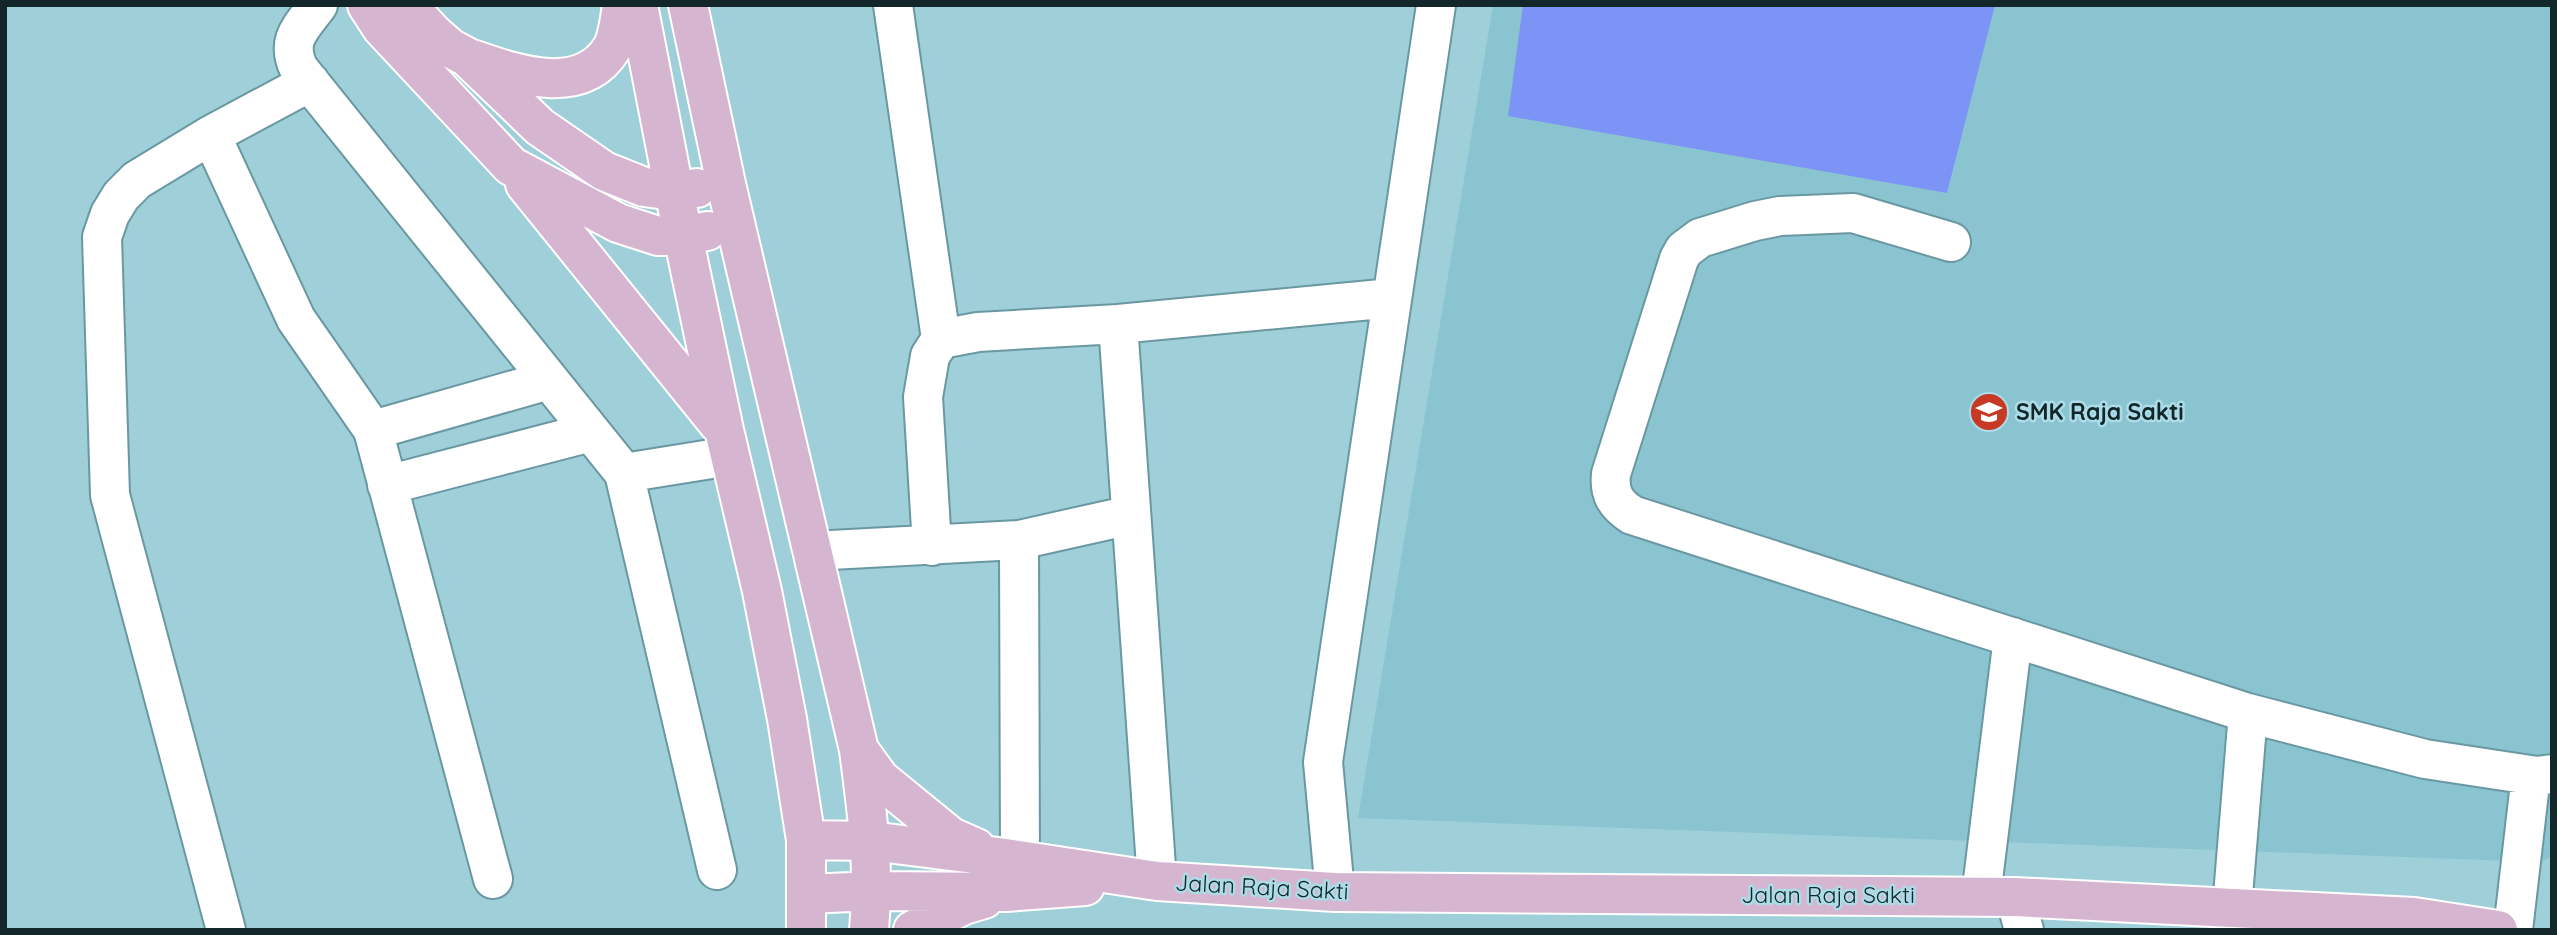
<svg xmlns="http://www.w3.org/2000/svg" width="2557" height="935" viewBox="0 0 2557 935" font-family="Quicksand,sans-serif">
<style>
.built{fill:#8ac4d0}
.grass{fill:#7c94f5}
.lines{fill:none;stroke-linecap:round;stroke-linejoin:round}
.minor-casing{stroke:#6998a2;stroke-width:42}
.major-casing{stroke:#fff;stroke-width:42}
.minor{stroke:#fff;stroke-width:38}
.major{stroke:#d6b5d1;stroke-width:38}
.labels{text-anchor:middle;stroke-width:5;stroke-linejoin:round;paint-order:stroke}
.poi-label{font-size:23px;font-weight:bold;fill:#13272b;stroke:#abdce7;text-anchor:start}
.street-label{font-size:23px;fill:#13272b;stroke:#abdce7}
</style>
<rect width="100%" height="100%" fill="#9fcfd9"/>
<!-- built -->
<path class="built" d="M1493,5H2552V857L2539,862L1358,818Z"/>
<!-- grass -->
<path class="grass" d="M1523,5H1995L1947,193L1508,116Z"/>
<g class="lines">
<!-- minor casing -->
<g class="minor-casing">
<path id="minor" d="M318,5C301,28 285,40 299,69L624,473L717,870
M893,5L941,339L978,332L1118,324L1392,298
M211,135L296,319L373,430L493,879
M1951,242L1853,213L1780,216L1755,221L1700,238L1684,250L1679,259L1611,474C1609,493 1615,504 1632,515L2248,713L2425,759L2537,776L2552,774
M1118,324L1157,881
M373,430L549,380
M624,473L730,456
M387,485L591,432
M932,546L923,397L930,356L941,339
M812,551L1019,540
M1020,860L1019,540L1131,515
M1335,892L1323,762L1436,5
M1981,896L2013,637
M2015,897L2024,930
M2232,908L2248,713
M226,930L110,495L102,237L110,214L121,196L137,180L211,135L310,82
M2513,930L2531,775"/>
</g>
<!-- major casing -->
<g class="major-casing">
<path id="major" d="M367,5L382,28L511,166L618,223L658,236H683L707,231
M407,5L433,33L450,48L467,57L540,127L604,171L644,187L674,191L697,188
M638,5L683,236L724,430L762,591L787,719L806,840V930
M688,5L726,184L859,750C867,812 875,867 869,930
M475,60C518,75 582,97 612,48C618,37 620,18 622,5
M525,184L718,423
M859,750L880,779L951,837L976,848
M806,840L871,841L998,857L1157,881L1335,892L2015,897L2414,917L2498,930
M807,894L873,891L1006,892L1085,886
M913,930L964,905L984,899"/>
</g>
<!-- minor -->
<use href="#minor" class="minor"/>
<!-- major -->
<use href="#major" class="major"/>
</g>
<!-- icons -->
<defs>
<g id="school-disc" transform="scale(2.0125)"><circle r="9.5" fill="#c63a25" stroke="#abdce7"/><path d="M0-5L7-2L0 1L-7-2ZM-4 1L0 2.5L4 1V4Q0 6-4 4Z" fill="#fff"/></g>
</defs>
<g fill-rule="evenodd">
<use href="#school-disc" x="1989" y="412"/>
</g>
<g class="labels">
<!-- poi labels -->
<g class="poi-label">
<text x="2016" y="420">SMK Raja Sakti</text>
</g>
<!-- street labels -->
<g class="street-label">
<text transform="translate(1262 887) rotate(3)" y="8">Jalan Raja Sakti</text>
<text x="1828" y="903">Jalan Raja Sakti</text>
</g>
</g>
<!-- border -->
<rect width="2557" height="935" fill="none" stroke="#13272b" stroke-width="14"/>
</svg>
